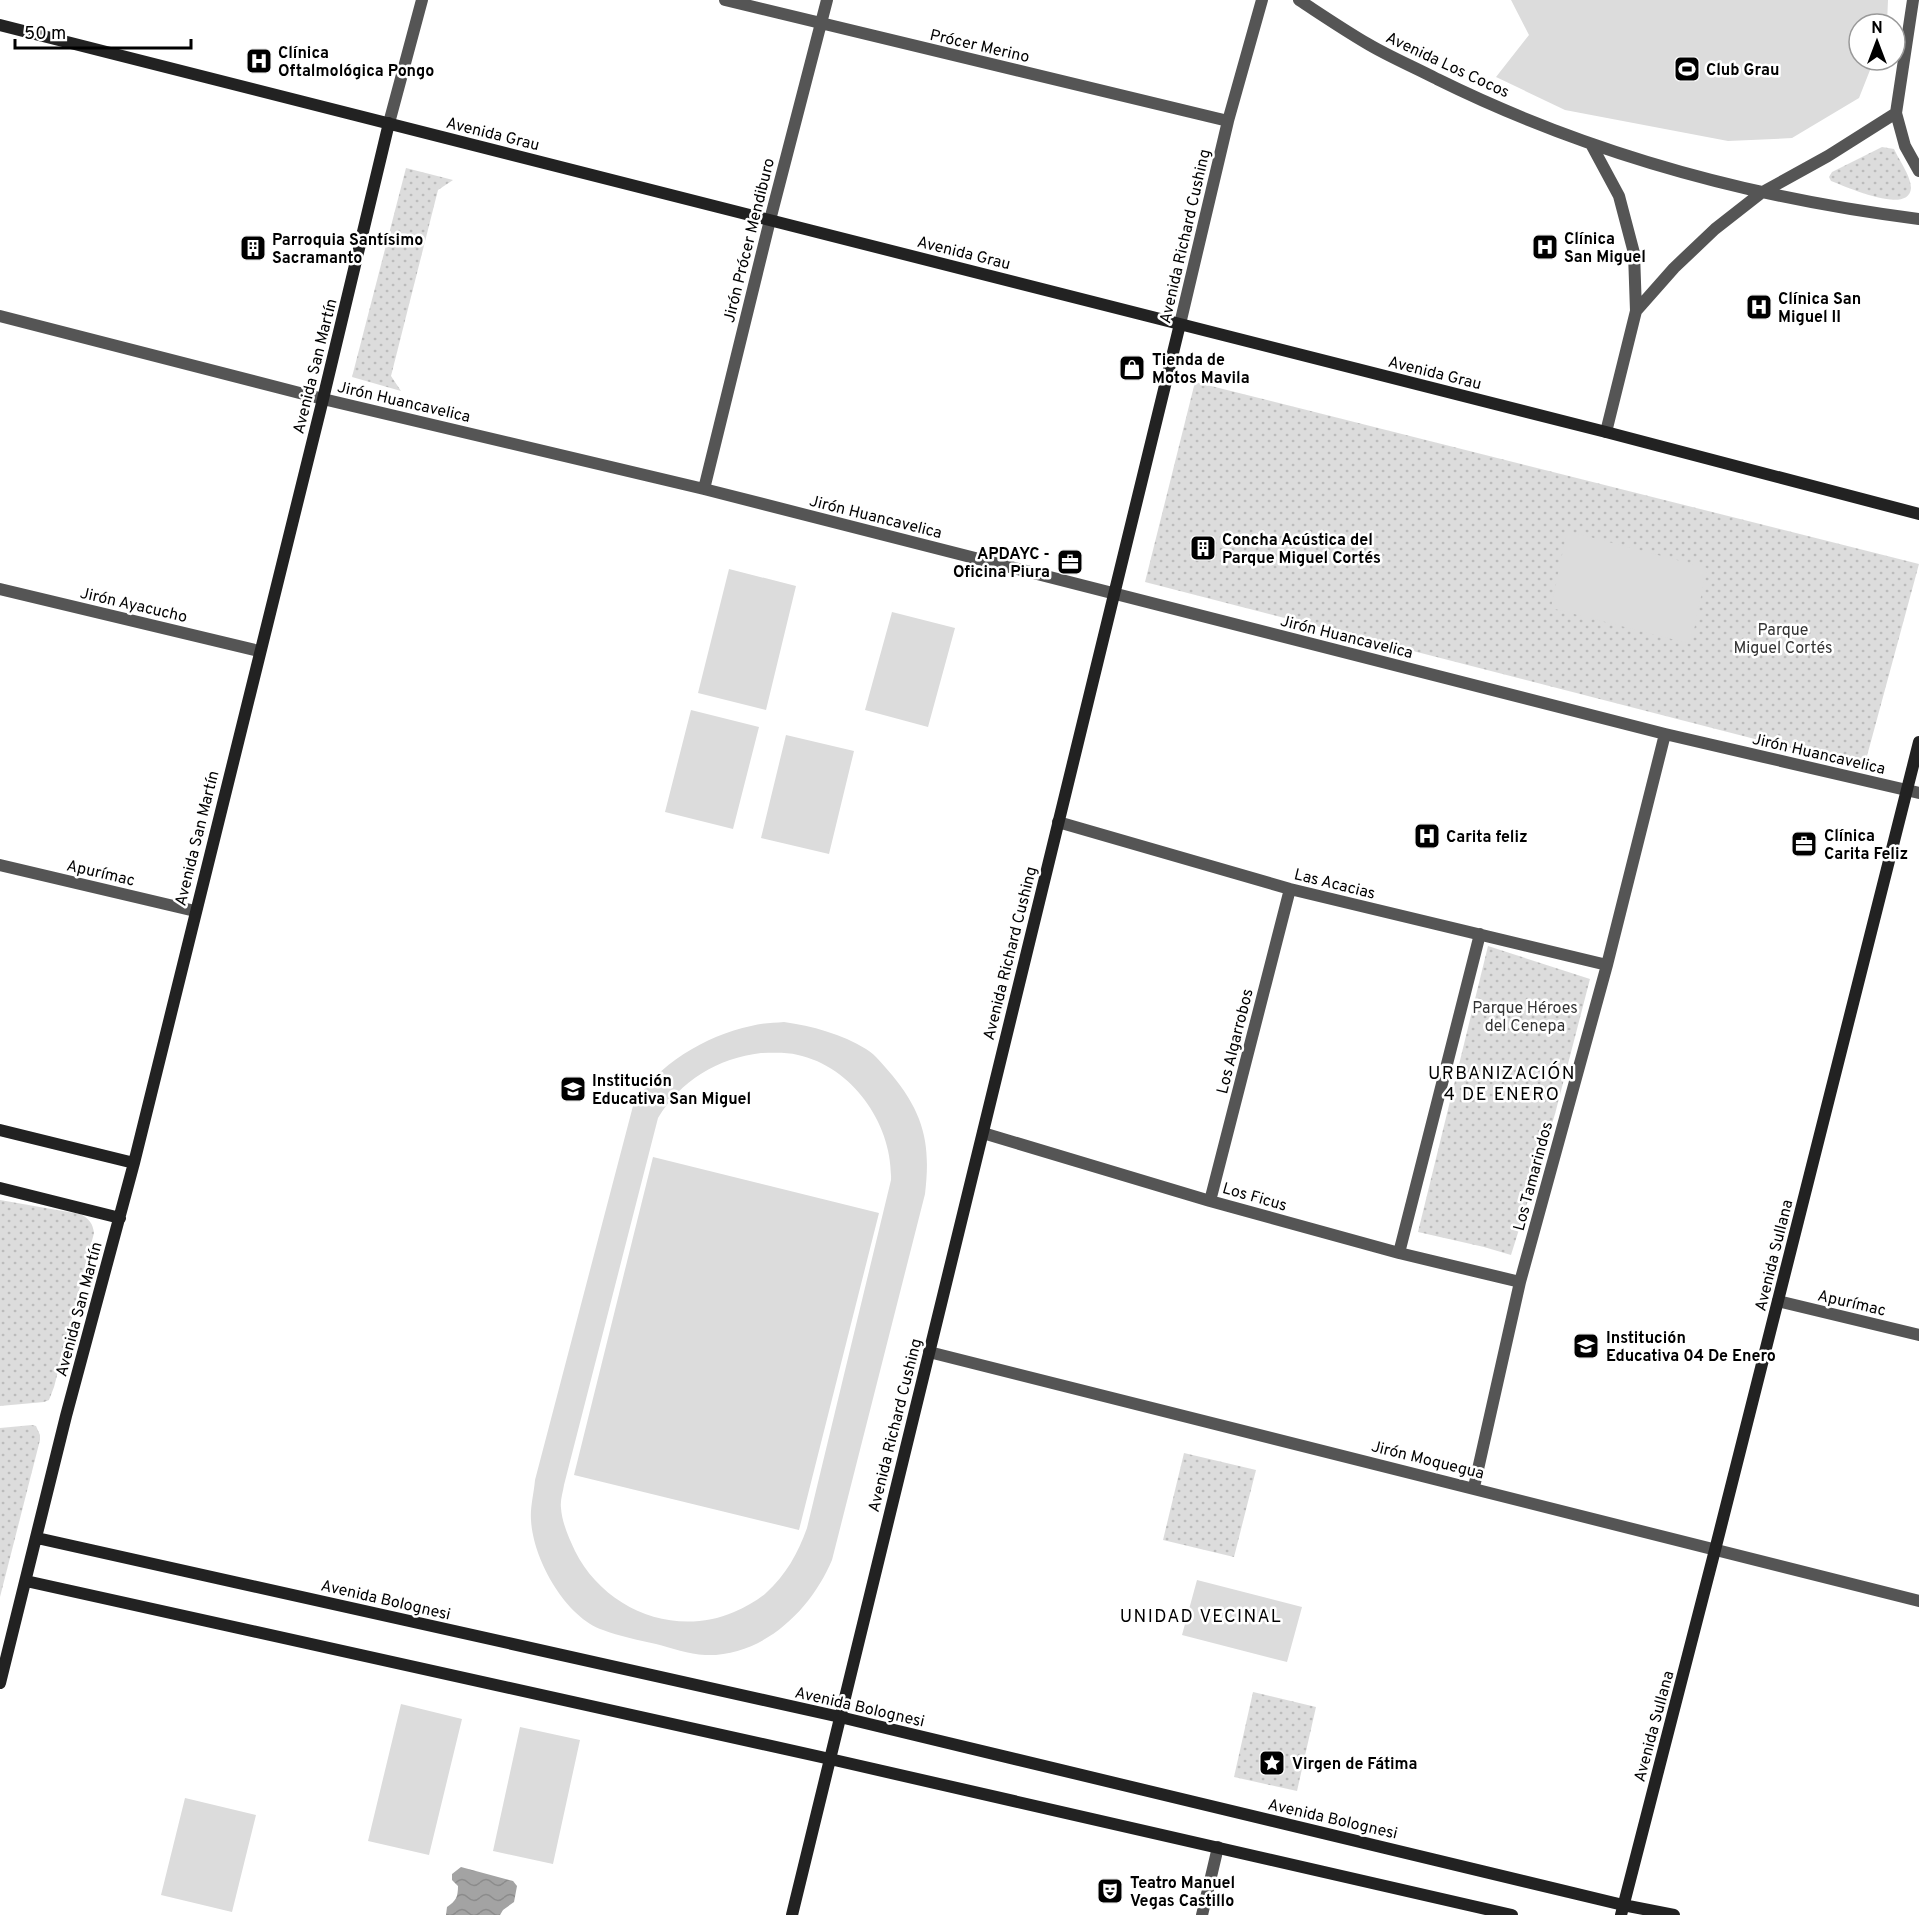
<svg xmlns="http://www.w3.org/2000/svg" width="1919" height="1915" viewBox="0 0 1919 1915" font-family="Overpass,sans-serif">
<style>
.grass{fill:url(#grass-dots)}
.garden{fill:#dcdcdc;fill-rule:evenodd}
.water{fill:url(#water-waves)}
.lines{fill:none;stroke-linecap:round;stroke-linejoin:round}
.street{stroke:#555;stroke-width:12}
.secondary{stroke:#222;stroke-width:12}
.labels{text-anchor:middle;stroke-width:5;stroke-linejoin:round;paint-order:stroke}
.street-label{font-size:16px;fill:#000;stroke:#fff}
.poi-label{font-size:16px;font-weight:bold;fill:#000;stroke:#fff;text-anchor:start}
.park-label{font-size:16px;fill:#333;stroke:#fff}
.neighbourhood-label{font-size:18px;letter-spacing:1.5px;fill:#000;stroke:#fff}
</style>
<defs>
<pattern id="grass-dots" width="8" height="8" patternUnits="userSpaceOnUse" patternTransform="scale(1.5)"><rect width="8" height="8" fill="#dcdcdc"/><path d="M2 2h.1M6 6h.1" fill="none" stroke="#bbb" stroke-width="1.8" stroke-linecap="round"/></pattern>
<pattern id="water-waves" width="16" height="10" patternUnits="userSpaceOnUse" patternTransform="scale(1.5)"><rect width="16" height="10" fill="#a3a3a3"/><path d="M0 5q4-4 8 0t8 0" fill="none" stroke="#8b8b8b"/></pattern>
</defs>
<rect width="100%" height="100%" fill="#fff"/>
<!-- grass -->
<path class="grass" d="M1882,147L1894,149C1899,160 1911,176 1911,188C1909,216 1845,186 1831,181L1829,177L1832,172Z
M406,168L453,180L438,190L391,376L401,391L352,377Z
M1195,382L1919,564L1864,767L1145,582Z
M1488,946L1590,979L1555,1114L1511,1255L1484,1247L1418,1232Z
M0,1200L80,1214C89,1218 93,1224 94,1233L54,1387L49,1400L44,1402L0,1406Z
M32,1425L36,1426L40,1435V1440L0,1597V1428Z
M1184,1453L1256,1470L1234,1557L1163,1540Z
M1253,1692L1316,1707L1297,1791L1234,1777Z"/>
<!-- garden -->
<path class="garden" d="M1511,0H1888L1887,24H1859V60H1874L1859,98L1792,138L1774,139L1728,141L1565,110L1496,77L1529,35Z
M1567,531L1707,568L1691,644L1551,608Z
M729,569L796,586L766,710L698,693Z
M892,612L955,628L928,727L865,710Z
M691,710L759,727L733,829L665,812Z
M786,735L854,751L829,854L761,838Z
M784,1022C812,1026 842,1034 866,1049C876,1055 884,1066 892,1075C924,1114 931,1144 925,1194L832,1560C811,1610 763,1657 705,1655C689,1654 671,1648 656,1644C638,1640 619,1636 603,1630C565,1617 533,1559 531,1520C530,1507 534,1493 535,1480L633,1106C657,1064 705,1036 751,1026C762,1023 773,1023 784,1022ZM761,1053C773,1053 786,1052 798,1055C853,1067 893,1125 891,1180L807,1528C798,1553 786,1575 766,1593C757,1601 745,1607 734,1612C674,1638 604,1609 575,1551C569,1538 562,1523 561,1508C560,1500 563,1492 564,1485L658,1118C680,1081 718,1058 761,1053Z
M653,1157L879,1213L799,1530L574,1475Z
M1197,1580L1302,1607L1287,1662L1182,1635Z
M401,1704L462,1719L429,1855L368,1841Z
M520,1727L580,1740L553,1864L493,1851Z
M185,1798L256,1815L232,1912L161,1895Z"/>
<!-- water -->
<path class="water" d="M461,1867L513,1881L517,1886L514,1902L503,1910L500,1915H446L447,1907C456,1901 458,1897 458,1886L452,1880V1874Z"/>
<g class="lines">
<!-- street -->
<path class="street" d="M725,0L1228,121
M1299,0C1322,15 1344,30 1368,44C1390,57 1414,67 1437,79C1589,154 1751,198 1919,219
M1913,0L1896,113L1905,146L1919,171
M389,123L422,0
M1591,144L1619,196L1634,253L1636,311L1606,432
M1636,311L1674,268L1715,229L1761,193L1828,156L1896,113
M0,316L323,399L704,489L1665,734L1919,793
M1180,324L1228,121L1262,0
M704,489L770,220L827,0
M0,589L259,651
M1058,822L1290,889L1607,965
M0,865L195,911
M983,1133L1210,1201L1399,1253L1520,1282
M1210,1201L1290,889
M1399,1253L1480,934
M1778,1301L1919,1335
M929,1352L1919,1601
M1474,1487L1520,1282L1607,965L1665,734
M1202,1915L1218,1847"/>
<!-- secondary -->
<path class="secondary" d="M0,25L1606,432L1919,514
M0,1130L134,1163
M0,1188L120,1218
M37,1538L840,1717L1623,1905L1674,1915
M26,1581L830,1759L1512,1915
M0,1683L66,1416L134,1163L323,399L389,123
M792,1915L1180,324
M1621,1915L1715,1550L1919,742"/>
</g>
<!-- icons -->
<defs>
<g id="hospital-square" transform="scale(1.35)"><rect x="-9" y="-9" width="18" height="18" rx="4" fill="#000" stroke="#fff"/><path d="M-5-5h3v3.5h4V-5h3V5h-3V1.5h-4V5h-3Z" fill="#fff"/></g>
<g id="stadium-square" transform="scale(1.35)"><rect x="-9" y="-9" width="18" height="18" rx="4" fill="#000" stroke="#fff"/><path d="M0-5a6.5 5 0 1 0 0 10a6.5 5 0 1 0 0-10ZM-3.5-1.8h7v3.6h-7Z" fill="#fff"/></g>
<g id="building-square" transform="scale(1.35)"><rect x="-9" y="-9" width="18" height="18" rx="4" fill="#000" stroke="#fff"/><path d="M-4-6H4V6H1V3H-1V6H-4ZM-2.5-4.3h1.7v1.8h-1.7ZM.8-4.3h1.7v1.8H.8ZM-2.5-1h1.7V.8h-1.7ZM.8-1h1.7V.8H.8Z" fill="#fff"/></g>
<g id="shop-square" transform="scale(1.35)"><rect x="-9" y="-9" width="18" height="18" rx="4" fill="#000" stroke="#fff"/><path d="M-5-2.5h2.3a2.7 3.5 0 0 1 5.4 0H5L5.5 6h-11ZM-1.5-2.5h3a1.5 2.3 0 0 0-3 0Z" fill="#fff"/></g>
<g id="office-square" transform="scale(1.35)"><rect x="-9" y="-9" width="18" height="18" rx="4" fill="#000" stroke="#fff"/><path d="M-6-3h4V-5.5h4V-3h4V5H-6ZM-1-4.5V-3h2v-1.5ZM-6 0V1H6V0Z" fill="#fff"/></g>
<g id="school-square" transform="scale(1.35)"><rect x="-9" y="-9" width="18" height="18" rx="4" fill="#000" stroke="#fff"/><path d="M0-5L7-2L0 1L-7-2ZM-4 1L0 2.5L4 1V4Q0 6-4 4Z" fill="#fff"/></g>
<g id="sight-square" transform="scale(1.35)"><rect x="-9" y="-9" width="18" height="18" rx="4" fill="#000" stroke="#fff"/><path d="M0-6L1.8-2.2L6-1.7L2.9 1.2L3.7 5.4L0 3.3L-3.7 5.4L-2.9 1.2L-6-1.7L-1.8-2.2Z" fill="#fff"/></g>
<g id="theatre-square" transform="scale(1.35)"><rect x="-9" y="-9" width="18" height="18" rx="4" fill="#000" stroke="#fff"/><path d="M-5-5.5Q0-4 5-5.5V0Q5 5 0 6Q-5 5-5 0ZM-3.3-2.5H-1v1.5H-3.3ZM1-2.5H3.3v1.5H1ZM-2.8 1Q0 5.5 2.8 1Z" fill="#fff"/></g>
</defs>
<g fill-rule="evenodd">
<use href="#hospital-square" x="259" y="61"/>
<use href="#stadium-square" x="1687" y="69"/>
<use href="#hospital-square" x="1545" y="247"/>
<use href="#building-square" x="253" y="248"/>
<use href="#hospital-square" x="1759" y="307"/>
<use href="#shop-square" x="1132" y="368"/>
<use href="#building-square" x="1203" y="548"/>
<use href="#office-square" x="1070" y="562"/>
<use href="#hospital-square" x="1427" y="836"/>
<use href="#office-square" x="1804" y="844"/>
<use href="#school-square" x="573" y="1089"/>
<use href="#school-square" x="1586" y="1346"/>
<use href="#sight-square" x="1272" y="1763"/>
<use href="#theatre-square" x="1110" y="1891"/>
</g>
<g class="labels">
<!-- street labels -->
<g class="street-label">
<text transform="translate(980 45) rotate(13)" y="6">Prócer Merino</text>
<text transform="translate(1448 64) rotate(25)" y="6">Avenida Los Cocos</text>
<text transform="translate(493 133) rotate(14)" y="6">Avenida Grau</text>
<text transform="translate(1184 236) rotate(-77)" y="6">Avenida Richard Cushing</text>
<text transform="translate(748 240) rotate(-76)" y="6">Jirón Prócer Mendiburo</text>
<text transform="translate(964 252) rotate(14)" y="6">Avenida Grau</text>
<text transform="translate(314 366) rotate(-76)" y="6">Avenida San Martín</text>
<text transform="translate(1435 372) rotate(14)" y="6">Avenida Grau</text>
<text transform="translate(404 401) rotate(13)" y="6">Jirón Huancavelica</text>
<text transform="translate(876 516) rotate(14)" y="6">Jirón Huancavelica</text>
<text transform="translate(134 604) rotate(13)" y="6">Jirón Ayacucho</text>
<text transform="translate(1347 636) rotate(14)" y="6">Jirón Huancavelica</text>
<text transform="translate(1819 753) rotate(13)" y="6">Jirón Huancavelica</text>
<text transform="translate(196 838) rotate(-76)" y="6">Avenida San Martín</text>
<text transform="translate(101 872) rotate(13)" y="6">Apurímac</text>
<text transform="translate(1335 883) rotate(14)" y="6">Las Acacias</text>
<text transform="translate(1009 953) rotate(-76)" y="6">Avenida Richard Cushing</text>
<text transform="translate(1234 1041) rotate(-76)" y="6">Los Algarrobos</text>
<text transform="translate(1532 1176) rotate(-75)" y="6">Los Tamarindos</text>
<text transform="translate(1255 1196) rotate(16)" y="6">Los Ficus</text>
<text transform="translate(1773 1255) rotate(-76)" y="6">Avenida Sullana</text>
<text transform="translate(1852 1302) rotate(13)" y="6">Apurímac</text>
<text transform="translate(78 1309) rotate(-75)" y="6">Avenida San Martín</text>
<text transform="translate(894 1425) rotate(-76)" y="6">Avenida Richard Cushing</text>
<text transform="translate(1428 1459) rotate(14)" y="6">Jirón Moquegua</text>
<text transform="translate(386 1599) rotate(13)" y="6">Avenida Bolognesi</text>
<text transform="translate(860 1706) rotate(13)" y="6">Avenida Bolognesi</text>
<text transform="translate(1653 1726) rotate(-75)" y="6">Avenida Sullana</text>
<text transform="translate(1333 1818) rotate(13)" y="6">Avenida Bolognesi</text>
</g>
<!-- poi labels -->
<g class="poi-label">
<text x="278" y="58">Clínica<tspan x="278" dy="18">Oftalmológica Pongo</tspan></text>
<text x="1706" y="75">Club Grau</text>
<text x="1564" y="244">Clínica<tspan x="1564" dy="18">San Miguel</tspan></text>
<text x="272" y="245">Parroquia Santísimo<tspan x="272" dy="18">Sacramanto</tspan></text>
<text x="1778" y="304">Clínica San<tspan x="1778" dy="18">Miguel II</tspan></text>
<text x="1152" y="365">Tienda de<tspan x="1152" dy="18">Motos Mavila</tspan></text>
<text x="1222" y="545">Concha Acústica del<tspan x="1222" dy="18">Parque Miguel Cortés</tspan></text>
<text x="1050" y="559" text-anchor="end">APDAYC -<tspan x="1050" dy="18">Oficina Piura</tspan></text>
<text x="1824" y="841">Clínica<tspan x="1824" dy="18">Carita Feliz</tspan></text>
<text x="1446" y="842">Carita feliz</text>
<text x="592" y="1086">Institución<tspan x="592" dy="18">Educativa San Miguel</tspan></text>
<text x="1606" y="1343">Institución<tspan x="1606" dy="18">Educativa 04 De Enero</tspan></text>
<text x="1292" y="1769">Virgen de Fátima</text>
<text x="1130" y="1888">Teatro Manuel<tspan x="1130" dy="18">Vegas Castillo</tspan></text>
</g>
<!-- park labels -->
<g class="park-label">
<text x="1783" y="635">Parque<tspan x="1783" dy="18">Miguel Cortés</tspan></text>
<text x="1525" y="1013">Parque Héroes<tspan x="1525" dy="18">del Cenepa</tspan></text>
</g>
<!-- neighbourhood labels -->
<g class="neighbourhood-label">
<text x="1502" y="1079">URBANIZACIÓN<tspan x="1502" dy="21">4 DE ENERO</tspan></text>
<text x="1201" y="1622">UNIDAD VECINAL</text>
</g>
</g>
<!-- north arrow -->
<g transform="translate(1877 42)"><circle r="28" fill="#ffffff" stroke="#999999" stroke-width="1.5"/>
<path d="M0-4.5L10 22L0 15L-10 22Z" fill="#000000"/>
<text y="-9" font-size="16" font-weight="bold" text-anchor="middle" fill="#000000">N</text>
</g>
<!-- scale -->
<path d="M15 39v9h176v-9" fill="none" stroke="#000000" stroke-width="3"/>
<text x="24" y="39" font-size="18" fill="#000000" stroke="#ffffff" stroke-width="4.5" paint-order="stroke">50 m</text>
</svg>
